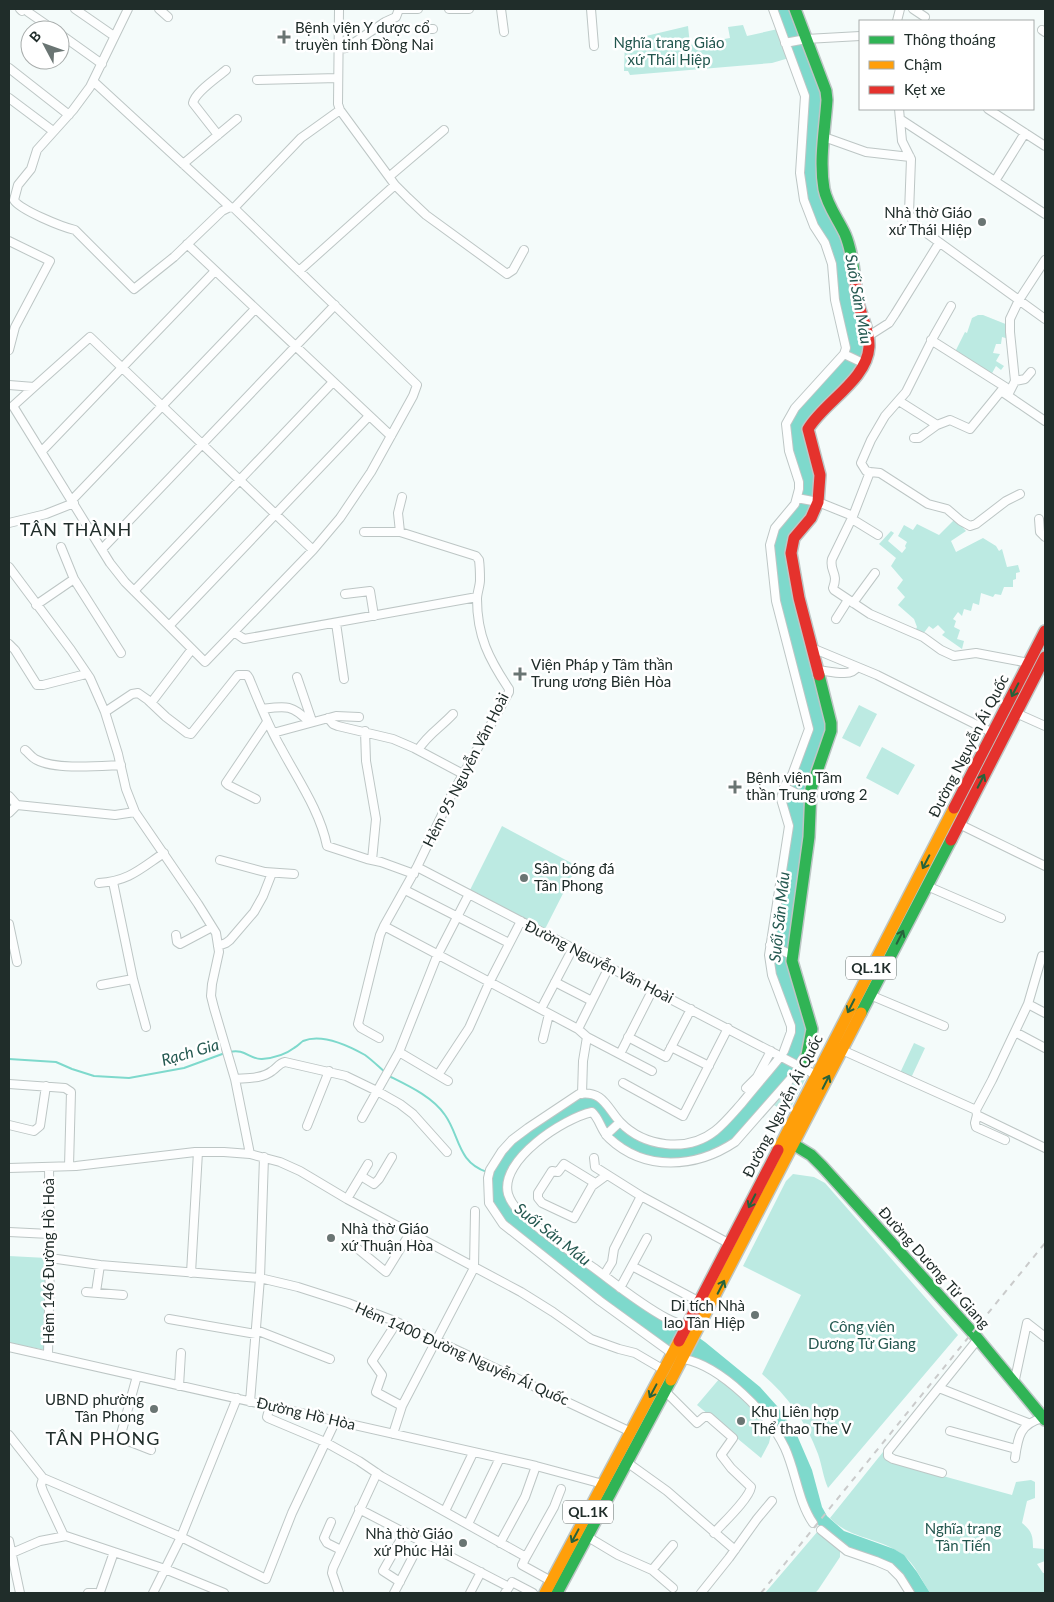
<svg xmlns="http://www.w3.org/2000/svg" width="1054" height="1602" viewBox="0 0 1054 1602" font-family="Lato,sans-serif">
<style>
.green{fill:#bceae2}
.water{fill:#7ed9cc}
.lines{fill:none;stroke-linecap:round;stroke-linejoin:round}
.stream{stroke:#7ed9cc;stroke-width:2}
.street-casing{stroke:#bdc6c5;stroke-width:10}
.fast-casing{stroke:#bdc6c5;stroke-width:14}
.slow-casing{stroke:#bdc6c5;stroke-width:14}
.jam-casing{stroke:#bdc6c5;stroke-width:14}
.street{stroke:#fdfefe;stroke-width:8}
.fast{stroke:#30b455;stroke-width:11}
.slow{stroke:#ff9f0a;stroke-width:11}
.jam{stroke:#e5322d;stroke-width:11}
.rail{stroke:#cacbcb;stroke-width:2;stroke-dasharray:6 6;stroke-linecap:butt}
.oneway{stroke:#26633b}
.poi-dot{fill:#6a7573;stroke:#fff;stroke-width:2}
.labels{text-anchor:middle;stroke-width:5;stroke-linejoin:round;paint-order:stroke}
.shield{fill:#fff;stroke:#636c6a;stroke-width:1}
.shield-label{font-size:14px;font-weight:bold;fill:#202d2a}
.poi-label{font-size:15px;fill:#202d2a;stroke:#fff;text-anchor:start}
.park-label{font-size:15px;fill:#23574f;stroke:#fff}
.street-label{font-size:15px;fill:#202d2a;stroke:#fff}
.water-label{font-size:16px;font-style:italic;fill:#245850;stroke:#fff}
.quarter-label{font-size:18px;letter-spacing:1px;fill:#202d2a;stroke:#fff}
</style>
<rect width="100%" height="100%" fill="#f4fbfa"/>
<!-- green -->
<path class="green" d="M743,25L747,36L778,29L789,58L772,63L630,75L628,71H624L625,41L688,26L690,45L730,38L728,27Z
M978,315H983L1008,325L1009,339L1002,337L1001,344H996L993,353L1000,354L996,361L1004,366L1001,370L996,366L991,375L955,352L965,332L967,333L972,318Z
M955,519L966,531L951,541L956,552L983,538L996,546L999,551L1002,549L1007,567L1018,565L1020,572L1016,573V579L1013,580V587H1004L1001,595L995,594L993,597L981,593L979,605L973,603L971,611L964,609L962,616L958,612L953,619L956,621L954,627L960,630L957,639L964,641L962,649L942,635L945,632L938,625L933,629L929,626L923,634L915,631L917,627L914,619L898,605L905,597L897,588L903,580L891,566L896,558L879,544L891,531L894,533L888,541L902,553L906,548L905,546L907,542L898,536L904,525L913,530L917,524L939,535Z
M859,705L877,714L860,747L842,738Z
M882,747L915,765L898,795L866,778Z
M502,826L577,866L545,929L470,890Z
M914,1043L925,1048L911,1078L900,1073Z
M801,1070L808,1074L788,1113L772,1104Z
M793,1174L814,1177L825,1183L958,1335L828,1488C823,1477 822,1465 818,1454C806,1422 788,1396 762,1374L801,1295L743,1266L786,1181Z
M9,1256L47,1258L46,1350L9,1343Z
M720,1378L750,1404L772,1430L769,1443L761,1458L697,1405Z
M883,1452L886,1454L892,1462L1012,1495L1016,1482L1031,1480L1035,1482V1498L1027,1501L1022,1523C1032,1531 1033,1536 1033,1548L1044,1549L1045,1561L1037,1564L1043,1573H1045V1593H930C922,1581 915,1564 903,1555C880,1537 851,1540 830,1518Z
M818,1531L840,1549V1557L818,1590L815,1593H765Z"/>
<!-- water -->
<path class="water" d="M775,9H792L824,91L820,160L843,236L864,329V360L811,419L816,499L792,537L828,723L810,782L793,946L810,1029L797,1068L733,1140L701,1156L663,1160L632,1151L610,1136L593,1110L532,1143L507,1177L517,1211L705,1342L760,1387L777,1406L796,1433L812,1470L822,1507L827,1516L844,1531L894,1549L904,1555L917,1572L930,1593H913L905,1580L854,1551L819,1526L806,1502L788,1447L754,1401L675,1351L609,1305L504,1222L491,1203V1175L498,1162L513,1143L580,1097H594L611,1113L658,1146L714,1135L786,1053L793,1032L770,959L792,827L784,799L811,734L778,600L772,551L777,530L801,491C796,471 784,436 792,416L849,348L836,289L816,224L806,199L803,173L809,105L808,96L801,74Z"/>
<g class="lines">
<!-- stream -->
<path class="stream" d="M230,1052C244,1048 251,1060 262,1059C273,1058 285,1055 294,1048C298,1046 300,1043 303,1041C322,1033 349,1046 365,1055C372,1060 379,1067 386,1073
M9,1059L56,1062L72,1069L94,1076L129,1078L184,1068L225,1053
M389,1076C409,1086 433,1097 445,1115C460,1136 457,1162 487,1172"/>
<!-- street casing -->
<g class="street-casing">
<path id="street" d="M20,9L22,11
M75,9L114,36
M128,9L90,87L73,110L37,150L31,169L18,185L14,200C20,210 62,227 75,230L134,289L174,257L222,211L230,207L234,208L301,138L340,110L338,104L339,9
M159,9L168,17
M449,9H469
M501,9L504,32
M591,9L594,46
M773,9L805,96L800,173L804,200L814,226L825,243L832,264L835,300L846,348L844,354L795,408L786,424L789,451L799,482V489L795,504L775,528L770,545L776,601L809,729L792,775L784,787L781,799L789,826L769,955L772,975L791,1026V1032L784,1051
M913,9L925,17
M28,12L54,30
M897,21L900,9
M431,29H433
M1042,30L1045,32
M60,34L102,64
M785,43L806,39L860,36
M339,49L346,48L385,22L396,17L399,9H418
M9,68L69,115
M257,80L338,78
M93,81L230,207
M9,98L53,131
M899,109L902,141L911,159L909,213L914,224L1045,319
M988,109L1045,146
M340,110L395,185L408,198L426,215L507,274L513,270L524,250
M900,119L1045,214
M218,135L193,103C195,92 217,78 226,70
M824,137L866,152L910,157
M183,164L237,119
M390,176L444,130
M995,181L1025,133
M9,241L50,261L15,327L9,350
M187,244L391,436
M299,271L395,185
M867,337L889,323L895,314L939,243
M931,340L1010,390
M844,354L865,364
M1015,381L1025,379L1031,372
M9,385L34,387L90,337L313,550
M34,387L13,406L110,563L125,582L205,662L313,550L340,518L371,472L413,396L417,385L234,208
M1008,395L1015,381L1010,332V319L1019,300L1045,260
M899,401L937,425L950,420L970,429L1001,391L1045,421
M914,438H919L937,425
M42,451L215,271
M870,472L880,473L928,504L947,509L961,521L970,526L976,524L1006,501L1020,494
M797,498L818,502L853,516L832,559C829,571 839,573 833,588L834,590L870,614L923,637L941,650L954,656L976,653L1029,663
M72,500L255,309
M853,516L870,472L866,471L861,463L871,440L885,416L906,392L934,336L951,306
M852,519L878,535
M1039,519L1040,532L1045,537
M9,523L46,514L74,503
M364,532H400
M61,547L74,579L121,653
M102,549L335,305
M9,567L71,650L90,678L105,712L118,754L126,789L135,812L198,904L216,933L219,952L212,984L211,996L214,1008L235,1079L250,1154
M134,591L333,382
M345,594L370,591L374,616
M853,603L875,573
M36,605L74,579
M836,619L848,600
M336,623L344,679
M169,626L369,416
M234,632L244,639L477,597
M9,644L15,650L37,685H43L86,674
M812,648L877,675L993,733
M817,670C829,671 851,678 857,667
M297,677L312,721
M151,703L192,649
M262,709C285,706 292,704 309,722
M105,712L132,694L138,693L148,700L166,717L187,733L191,734L238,675H247L249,678C259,702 268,726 281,748C298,780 320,811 327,846L367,859L381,862L414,874
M1016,713L1045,726
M328,718L333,724L338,726L393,739L414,748L463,774
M365,731L366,761L376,819L372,860
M273,733L336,716L359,717
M25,750C29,753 32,758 37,760C56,770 99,766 121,765
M418,750C428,734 440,728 453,714
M784,787L811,801
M9,796L17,805L115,815L135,812
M256,799L228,785L226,783L267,722
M9,813L17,805
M959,824L1045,866
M220,860L265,872L294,874
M417,867L816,1075
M113,882L133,979L146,1027
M99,883C129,881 140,869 164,853
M927,886L1001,918
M405,890L509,943
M9,924L17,962
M384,926L578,1029L587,1037L652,1071
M176,935L177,942L180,944L212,927
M770,945L794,956
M218,946L226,943L230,940L254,912L263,896L272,873
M555,982L592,1001
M101,985L133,979
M870,995L944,1026
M1028,1004L1045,1013
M541,1009L573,948
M578,1029L609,967
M1015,1032L1045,1048
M628,1037L666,1057L691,1009
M379,1038L361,1028L358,1024L380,935L384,926L417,867L451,796L509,692V689C489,659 477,636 477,599C477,593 480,586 480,580C480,573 480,567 479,560L476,556L400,532L398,513L402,497
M543,1039L549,1014
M671,1047L709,1066
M842,1050L976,1110L992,1080L1028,1004L1042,956
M399,1052L448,1081
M620,1054L653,989
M438,1075L469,1028L489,983L521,921
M235,1079C246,1078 262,1079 272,1071C277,1068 279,1063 285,1062L346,1076L377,1091L400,1104L413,1114L447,1152
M623,1083L683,1116L728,1028
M9,1084L65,1088L71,1092L69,1166
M746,1088L757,1077L771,1051
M582,1094L583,1061L587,1037
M976,1110L977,1115L1045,1148
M977,1115L975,1123L976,1127L1005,1140
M362,1118L399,1052L437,956L469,894
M9,1125L34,1131L40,1126L46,1086
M307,1126L329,1071
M606,1135L620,1122
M594,1158L595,1167L641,1196L730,1244
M9,1168L76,1166L195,1152H224L250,1154L280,1162L300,1171L347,1199L521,1292L553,1312L591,1339L619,1349L635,1353L664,1370
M361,1176L374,1184L379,1179L392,1157
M595,1183L564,1164L558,1172L552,1171L538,1193V1198L542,1203L574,1218L592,1186L607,1175
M347,1199L368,1164
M9,1232L50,1234
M358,1249L386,1272L410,1233
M50,1258L100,1265L260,1278L298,1287L348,1303L397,1322L631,1432
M632,1266L700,1302
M191,1273L198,1152
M604,1275L612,1262L614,1249L641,1196
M620,1288L647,1238
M86,1292L123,1295
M96,1292L100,1265
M169,1319L256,1334
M397,1322L372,1361L382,1375L376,1392L402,1406
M687,1327C680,1324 672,1321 666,1318C640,1304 617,1285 594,1268C568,1250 541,1232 518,1210C514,1206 510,1200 508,1194C499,1160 564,1118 592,1112C600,1119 601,1131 609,1138C645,1172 696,1168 735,1142L801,1067
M256,1330L330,1359
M9,1347L536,1466L603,1484
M673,1354L600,1301L503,1224L489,1203L488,1178L490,1170L502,1151L512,1140L528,1128L579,1094C603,1090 607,1108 620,1122C644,1147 687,1153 715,1131C725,1123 733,1113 742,1103C755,1087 768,1072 781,1056
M48,1356L50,1258L49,1167
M684,1359C721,1366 769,1414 785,1448C796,1472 798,1501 813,1523
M137,1376L121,1434L123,1439L151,1450
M1014,1384L1027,1323L1045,1337
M179,1386L181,1353
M939,1388L1028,1423
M666,1392L697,1423L704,1417H709L733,1438L721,1455L731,1468L751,1487C749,1499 723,1523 714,1533
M250,1402L260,1278L264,1157
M270,1406L267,1417L268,1418L325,1442L359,1461L381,1476L526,1557L554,1507L561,1489
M950,1431L1016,1449
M393,1434L402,1406L474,1268L475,1211
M9,1435L43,1478L41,1485L43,1491L64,1536
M1015,1458C1018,1436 1020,1424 1043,1418
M628,1463L667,1491L735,1550
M942,1473L893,1459L888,1456V1451L978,1339
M43,1478L181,1537L266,1579L292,1513L335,1422
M359,1509L509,1587L505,1593
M445,1511L473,1453
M331,1522L324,1538L327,1543L341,1550
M468,1524L500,1458
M821,1530L847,1551L876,1561L890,1567L900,1577L910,1593
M588,1537L618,1555L652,1570L673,1588
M9,1541L20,1593
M500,1543L525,1497L536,1466
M12,1553L40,1541L66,1536L165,1569L224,1593
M526,1557L522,1565L551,1581
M652,1570L673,1545
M400,1582L383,1571L405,1532
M509,1587L512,1582L533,1593
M88,1593H95
M98,1593L100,1592L114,1552
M153,1593L181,1537L237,1398
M339,1593L332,1573L333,1568L377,1473
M394,1593L421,1541
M470,1593L481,1572
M701,1593L729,1558L757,1519L772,1501"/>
</g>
<!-- fast casing -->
<g class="fast-casing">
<path id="fast" d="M795,9L826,91L827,100C825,129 819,160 824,189C827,205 838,219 845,234C851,248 853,263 855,279
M861,1013L951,840
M803,1063L807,1055L812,1029L792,961L809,837L811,789L831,731V723L819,675
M793,1144L811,1155L822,1166L973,1333L1045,1420
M557,1593L671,1380"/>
</g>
<!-- slow casing -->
<g class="slow-casing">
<path id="slow" d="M778,1150L954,808
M671,1380L861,1013
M545,1593L679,1341"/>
</g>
<!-- jam casing -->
<g class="jam-casing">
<path id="jam" d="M819,675L799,598L791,553L794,538L811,518L818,502L820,475L808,429C824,402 867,380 869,347C870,332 861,316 858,302C856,294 856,286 855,279
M954,808L1045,631
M951,840L1045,657
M679,1341L778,1150"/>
</g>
<!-- street -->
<use href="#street" class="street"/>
<!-- fast -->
<use href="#fast" class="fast"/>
<!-- slow -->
<use href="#slow" class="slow"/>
<!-- jam -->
<use href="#jam" class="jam"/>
<!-- rail -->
<path class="rail" d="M761,1593L1045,1243"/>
</g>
<!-- one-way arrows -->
<defs><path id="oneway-shaft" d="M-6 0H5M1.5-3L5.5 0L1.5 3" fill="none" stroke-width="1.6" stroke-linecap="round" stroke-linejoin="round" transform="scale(1.25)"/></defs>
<g class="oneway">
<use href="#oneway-shaft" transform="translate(1015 690) rotate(117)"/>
<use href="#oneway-shaft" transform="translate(981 781) rotate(-63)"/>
<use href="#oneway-shaft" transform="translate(926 862) rotate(117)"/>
<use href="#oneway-shaft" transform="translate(900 937) rotate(-63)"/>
<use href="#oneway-shaft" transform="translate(851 1006) rotate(117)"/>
<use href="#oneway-shaft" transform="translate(826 1082) rotate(-63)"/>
<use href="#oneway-shaft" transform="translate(752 1201) rotate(117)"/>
<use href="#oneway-shaft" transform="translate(721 1287) rotate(-63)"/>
<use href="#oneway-shaft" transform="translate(653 1391) rotate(118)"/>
<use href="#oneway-shaft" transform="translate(575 1536) rotate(118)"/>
</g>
<!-- markers -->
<g class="poi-dot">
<path d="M281.5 29.5h5v5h5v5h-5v5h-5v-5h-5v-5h5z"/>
<circle cx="982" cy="222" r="5"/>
<path d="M517.5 666.5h5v5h5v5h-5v5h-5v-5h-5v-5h5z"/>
<path d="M732.5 779.5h5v5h5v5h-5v5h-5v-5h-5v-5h5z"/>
<circle cx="524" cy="878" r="5"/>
<circle cx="331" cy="1238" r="5"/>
<circle cx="755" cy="1315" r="5"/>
<circle cx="154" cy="1409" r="5"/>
<circle cx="741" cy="1421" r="5"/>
<circle cx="463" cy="1543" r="5"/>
</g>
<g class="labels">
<!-- shield labels -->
<g class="shield">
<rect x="846" y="956.5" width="50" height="23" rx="4"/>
<rect x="563" y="1500.5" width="50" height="23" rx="4"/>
</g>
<g class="shield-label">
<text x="871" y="973">QL.1K</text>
<text x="588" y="1517">QL.1K</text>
</g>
<!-- poi labels -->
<g class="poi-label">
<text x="295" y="33">Bệnh viện Y dược cổ<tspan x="295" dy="17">truyền tỉnh Đồng Nai</tspan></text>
<text x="972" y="218" text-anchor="end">Nhà thờ Giáo<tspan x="972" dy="17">xứ Thái Hiệp</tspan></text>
<text x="531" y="670">Viện Pháp y Tâm thần<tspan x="531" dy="17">Trung ương Biên Hòa</tspan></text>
<text x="746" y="783">Bệnh viện Tâm<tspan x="746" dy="17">thần Trung ương 2</tspan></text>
<text x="534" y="874">Sân bóng đá<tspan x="534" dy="17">Tân Phong</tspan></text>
<text x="341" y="1234">Nhà thờ Giáo<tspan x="341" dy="17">xứ Thuận Hòa</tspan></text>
<text x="745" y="1311" text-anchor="end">Di tích Nhà<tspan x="745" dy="17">lao Tân Hiệp</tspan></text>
<text x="144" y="1405" text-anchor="end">UBND phường<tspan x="144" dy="17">Tân Phong</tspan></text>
<text x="751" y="1417">Khu Liên hợp<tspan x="751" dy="17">Thể thao The V</tspan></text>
<text x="453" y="1539" text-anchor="end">Nhà thờ Giáo<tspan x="453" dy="17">xứ Phúc Hải</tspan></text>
</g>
<!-- park labels -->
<g class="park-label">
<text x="669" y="48">Nghĩa trang Giáo<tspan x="669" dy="17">xứ Thái Hiệp</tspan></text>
<text x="862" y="1332">Công viên<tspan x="862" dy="17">Dương Tử Giang</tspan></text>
<text x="963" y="1534">Nghĩa trang<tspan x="963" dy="17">Tân Tiến</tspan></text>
</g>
<!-- street labels -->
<g class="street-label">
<text transform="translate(969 746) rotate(-63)" y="5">Đường Nguyễn Ái Quốc</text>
<text transform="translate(466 770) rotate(-63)" y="5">Hẻm 95 Nguyễn Văn Hoài</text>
<text transform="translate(599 962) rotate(27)" y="5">Đường Nguyễn Văn Hoài</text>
<text transform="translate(783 1106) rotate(-63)" y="5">Đường Nguyễn Ái Quốc</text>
<text transform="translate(49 1261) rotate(-90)" y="5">Hẻm 146 Đường Hồ Hoà</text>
<text transform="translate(934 1268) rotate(48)" y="5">Đường Dương Tử Giang</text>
<text transform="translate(462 1354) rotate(24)" y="5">Hẻm 1400 Đường Nguyễn Ái Quốc</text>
<text transform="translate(306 1414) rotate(13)" y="5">Đường Hồ Hòa</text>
</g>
<!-- water labels -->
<g class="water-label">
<text transform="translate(859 299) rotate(80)" y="6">Suối Săn Máu</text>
<text transform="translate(779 917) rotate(-84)" y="6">Suối Săn Máu</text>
<text transform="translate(190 1052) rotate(-16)" y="6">Rạch Gia</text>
<text transform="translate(553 1234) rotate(38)" y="6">Suối Săn Máu</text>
</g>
<!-- quarter labels -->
<g class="quarter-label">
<text x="76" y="536">TÂN THÀNH</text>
<text x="103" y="1445">TÂN PHONG</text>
</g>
</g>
<!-- border -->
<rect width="1054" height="1602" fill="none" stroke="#202d2a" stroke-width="20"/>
<!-- legend -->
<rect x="859" y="20" width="175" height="90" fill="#ffffff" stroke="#a6abaa"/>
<rect x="869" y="36" width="25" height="8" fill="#30b455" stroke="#a6abaa"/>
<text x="904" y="45" font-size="15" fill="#202d2a">Thông thoáng</text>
<rect x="869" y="61" width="25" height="8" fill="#ff9f0a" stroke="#a6abaa"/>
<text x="904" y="70" font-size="15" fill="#202d2a">Chậm</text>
<rect x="869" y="86" width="25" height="8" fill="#e5322d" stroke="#a6abaa"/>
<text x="904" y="95" font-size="15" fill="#202d2a">Kẹt xe</text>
<!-- north arrow -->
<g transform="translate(45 45) rotate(311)"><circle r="24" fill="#ffffff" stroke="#a6abaa"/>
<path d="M0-4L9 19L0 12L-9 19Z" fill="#6a7573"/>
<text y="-8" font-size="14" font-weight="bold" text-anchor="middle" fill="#202d2a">B</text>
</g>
</svg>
